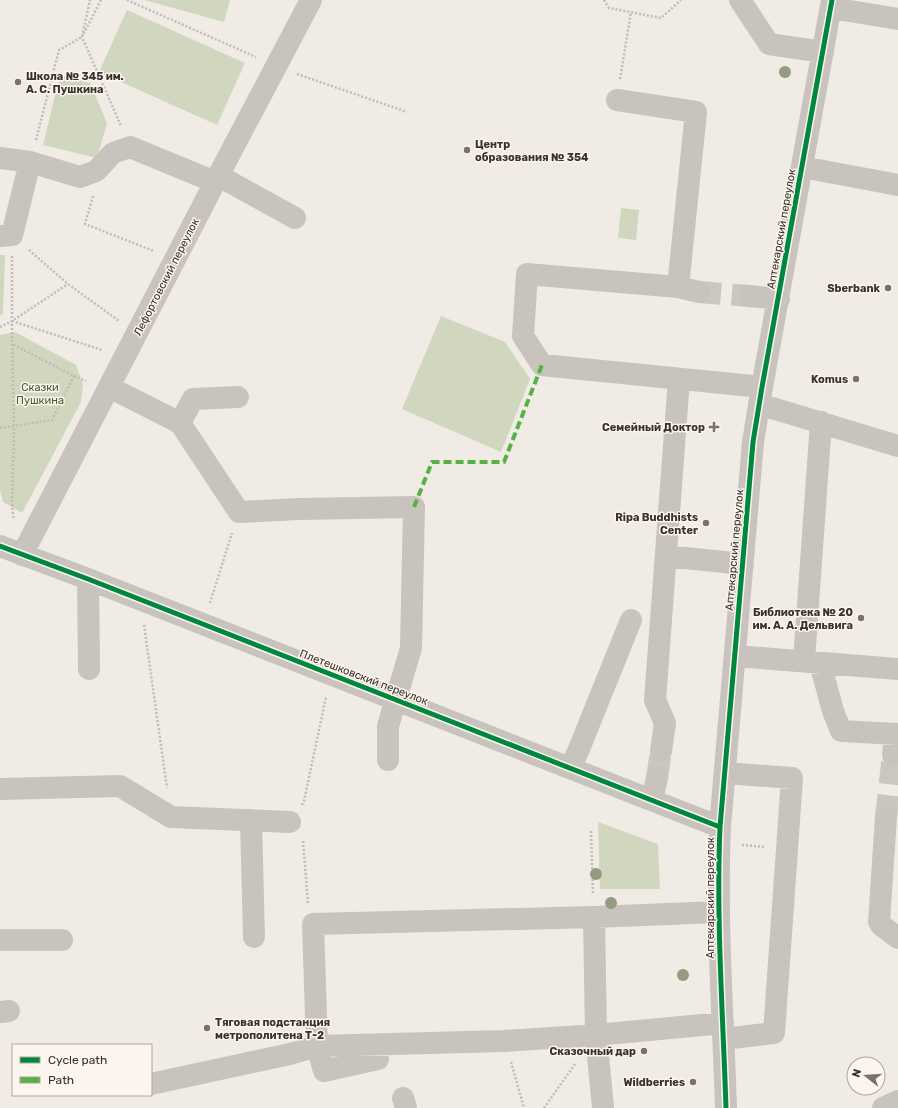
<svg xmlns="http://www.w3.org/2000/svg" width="898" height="1108" viewBox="0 0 898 1108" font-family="Rubik,sans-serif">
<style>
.green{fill:#d1d6bf}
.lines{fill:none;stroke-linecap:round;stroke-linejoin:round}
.minor-tunnel{stroke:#ccc6c0;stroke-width:22;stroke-dasharray:22 11;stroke-linecap:butt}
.path{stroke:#c2bbb6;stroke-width:2.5;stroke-dasharray:2 2;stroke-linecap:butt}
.minor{stroke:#c9c3be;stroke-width:22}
.quiet{stroke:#57b246;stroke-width:4;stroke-dasharray:8 4;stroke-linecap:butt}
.cycleway-casing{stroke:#fbf5ee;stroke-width:8}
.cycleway{stroke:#00873e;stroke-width:5}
.tree{fill:#959b80}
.poi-dot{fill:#7a716c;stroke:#fbf5ee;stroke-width:1.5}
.labels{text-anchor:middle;stroke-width:3;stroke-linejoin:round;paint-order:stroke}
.poi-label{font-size:11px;font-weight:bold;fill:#3b302b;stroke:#fbf5ee;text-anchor:end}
.street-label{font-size:11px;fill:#3b302b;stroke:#fbf5ee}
.park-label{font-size:11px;fill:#4a5a2e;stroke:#fbf5ee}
</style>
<rect width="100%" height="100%" fill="#f0ebe5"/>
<!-- green -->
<path class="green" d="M144,0H230L224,22Z
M127,10L245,63L217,125L99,72Z
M60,75L90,83L107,123L97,158L43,145Z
M621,208L639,210L636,240L618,238Z
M0,255H5L3,314L0,315Z
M441,316L505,342L530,379L501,452L402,409Z
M15,332L76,365L83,384L81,402L22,513L3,502L0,490V335Z
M598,822L658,844L660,889H600Z"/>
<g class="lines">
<!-- minor-tunnel -->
<path class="minor-tunnel" d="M699,292L749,296
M657,778L661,751
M886,817L893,755"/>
<!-- path -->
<path class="path" d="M101,0L82,37L121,126
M127,0L256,57
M604,0L609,8L661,18L681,0
M297,74L407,112
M620,79L631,12
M36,140L59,50L82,37L90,0
M93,196L85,224L154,251
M29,250L68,284L119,321
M12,256V334L14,427L12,507L14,520
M12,321L102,350
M0,327L12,321L68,284
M74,376L86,381
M0,428L52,420L74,376L12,344
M210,603L232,533
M144,625L167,788
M302,805L304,801L326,697
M591,831L593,894
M303,841L308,903
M742,845L765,847
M511,1062L524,1108
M544,1108L575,1064"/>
<!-- minor -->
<path class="minor" d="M740,0L769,44L823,52
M831,8L898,19
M617,100L696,112L678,287
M0,158L30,162
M802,167L898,185
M219,176L295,218
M0,236L12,235L30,162L80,177L96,171L113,153L130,147L215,182
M699,292L678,287L527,274L523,336L542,365L762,387
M749,296L779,299
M109,387L180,423L239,512L299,509L414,507L411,648L388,726V760
M759,404L898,446
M180,423L193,399L238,397
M0,546L88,579L720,827
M22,555L215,182L311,0
M666,556L743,564
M88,579L89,669
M735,656L898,669
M804,661L821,422
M820,663L833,711L841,731L898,734
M661,751L665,723L655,700L679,379
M893,755L895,734
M570,768L579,749L631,620
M0,789L120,786L171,817L290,822
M652,800L657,778
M886,817L879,922L881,925L898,938
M251,820L254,937
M718,912L594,917L313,924L317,1046L504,1041L596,1035L723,1023
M594,917L596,1035L603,1108
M0,940H62
M0,1012L9,1011
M724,1039L774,1033L792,778L725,773
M151,1084L290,1054L317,1046L324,1071L378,1059
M403,1098L406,1108
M726,1108C723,1014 716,921 720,827L753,442L762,387L832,0
M883,1108L898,1101"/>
<!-- quiet -->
<path class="quiet" d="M414,507L432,462H504L542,365"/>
<!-- cycleway casing -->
<g class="cycleway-casing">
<path id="cycleway" d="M0,546L88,579L720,827
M726,1108C723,1014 716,921 720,827L753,442L762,387L832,0"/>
</g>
<!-- cycleway -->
<use href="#cycleway" class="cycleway"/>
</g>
<!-- trees -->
<g class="tree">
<circle cx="785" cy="72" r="6"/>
<circle cx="596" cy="874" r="6"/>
<circle cx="611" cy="903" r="6"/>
<circle cx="683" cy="975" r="6"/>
</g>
<!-- markers -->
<g class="poi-dot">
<circle cx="18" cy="82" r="4"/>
<circle cx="467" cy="150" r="4"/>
<circle cx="888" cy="288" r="4"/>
<circle cx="856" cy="379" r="4"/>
<path d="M712 421h4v4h4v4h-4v4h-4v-4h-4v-4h4z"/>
<circle cx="706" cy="523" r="4"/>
<circle cx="861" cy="618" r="4"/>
<circle cx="207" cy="1028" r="4"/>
<circle cx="644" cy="1051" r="4"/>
<circle cx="693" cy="1082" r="4"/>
</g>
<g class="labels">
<!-- poi labels -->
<g class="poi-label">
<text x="26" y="80" text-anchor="start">Школа № 345 им.<tspan x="26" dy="13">А. С. Пушкина</tspan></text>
<text x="475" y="148" text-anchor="start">Центр<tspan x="475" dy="13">образования № 354</tspan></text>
<text x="880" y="292">Sberbank</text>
<text x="848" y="383">Komus</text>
<text x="705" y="431">Семейный Доктор</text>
<text x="698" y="521">Ripa Buddhists<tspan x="698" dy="13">Center</tspan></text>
<text x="853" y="616">Библиотека № 20<tspan x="853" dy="13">им. А. А. Дельвига</tspan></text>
<text x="215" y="1026" text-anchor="start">Тяговая подстанция<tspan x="215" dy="13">метрополитена Т-2</tspan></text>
<text x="636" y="1055">Сказочный дар</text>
<text x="685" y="1086">Wildberries</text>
</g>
<!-- street labels -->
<g class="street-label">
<text transform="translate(781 229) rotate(-80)" y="4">Аптекарский переулок</text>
<text transform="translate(166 277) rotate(-63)" y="4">Лефортовский переулок</text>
<text transform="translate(734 550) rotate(-85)" y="4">Аптекарский переулок</text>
<text transform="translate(364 677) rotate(21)" y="4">Плетешковский переулок</text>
<text transform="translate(710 898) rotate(-90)" y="4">Аптекарский переулок</text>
</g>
<!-- park labels -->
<g class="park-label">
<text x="40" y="391">Сказки<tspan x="40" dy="13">Пушкина</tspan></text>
</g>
</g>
<!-- legend -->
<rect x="12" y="1044" width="140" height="52" fill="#fbf5ee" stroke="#aea6a0"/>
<rect x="20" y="1057" width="20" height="6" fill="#00873e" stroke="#aea6a0"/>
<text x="48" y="1064" font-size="12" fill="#3b302b">Cycle path</text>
<rect x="20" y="1077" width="20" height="6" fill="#57b246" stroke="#aea6a0"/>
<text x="48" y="1084" font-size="12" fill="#3b302b">Path</text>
<!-- north arrow -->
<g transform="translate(866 1076) rotate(287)"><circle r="19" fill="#fbf5ee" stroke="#aea6a0"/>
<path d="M0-3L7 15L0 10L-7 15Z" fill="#7a716c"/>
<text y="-6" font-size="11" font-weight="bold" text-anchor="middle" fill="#3b302b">N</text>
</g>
</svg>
